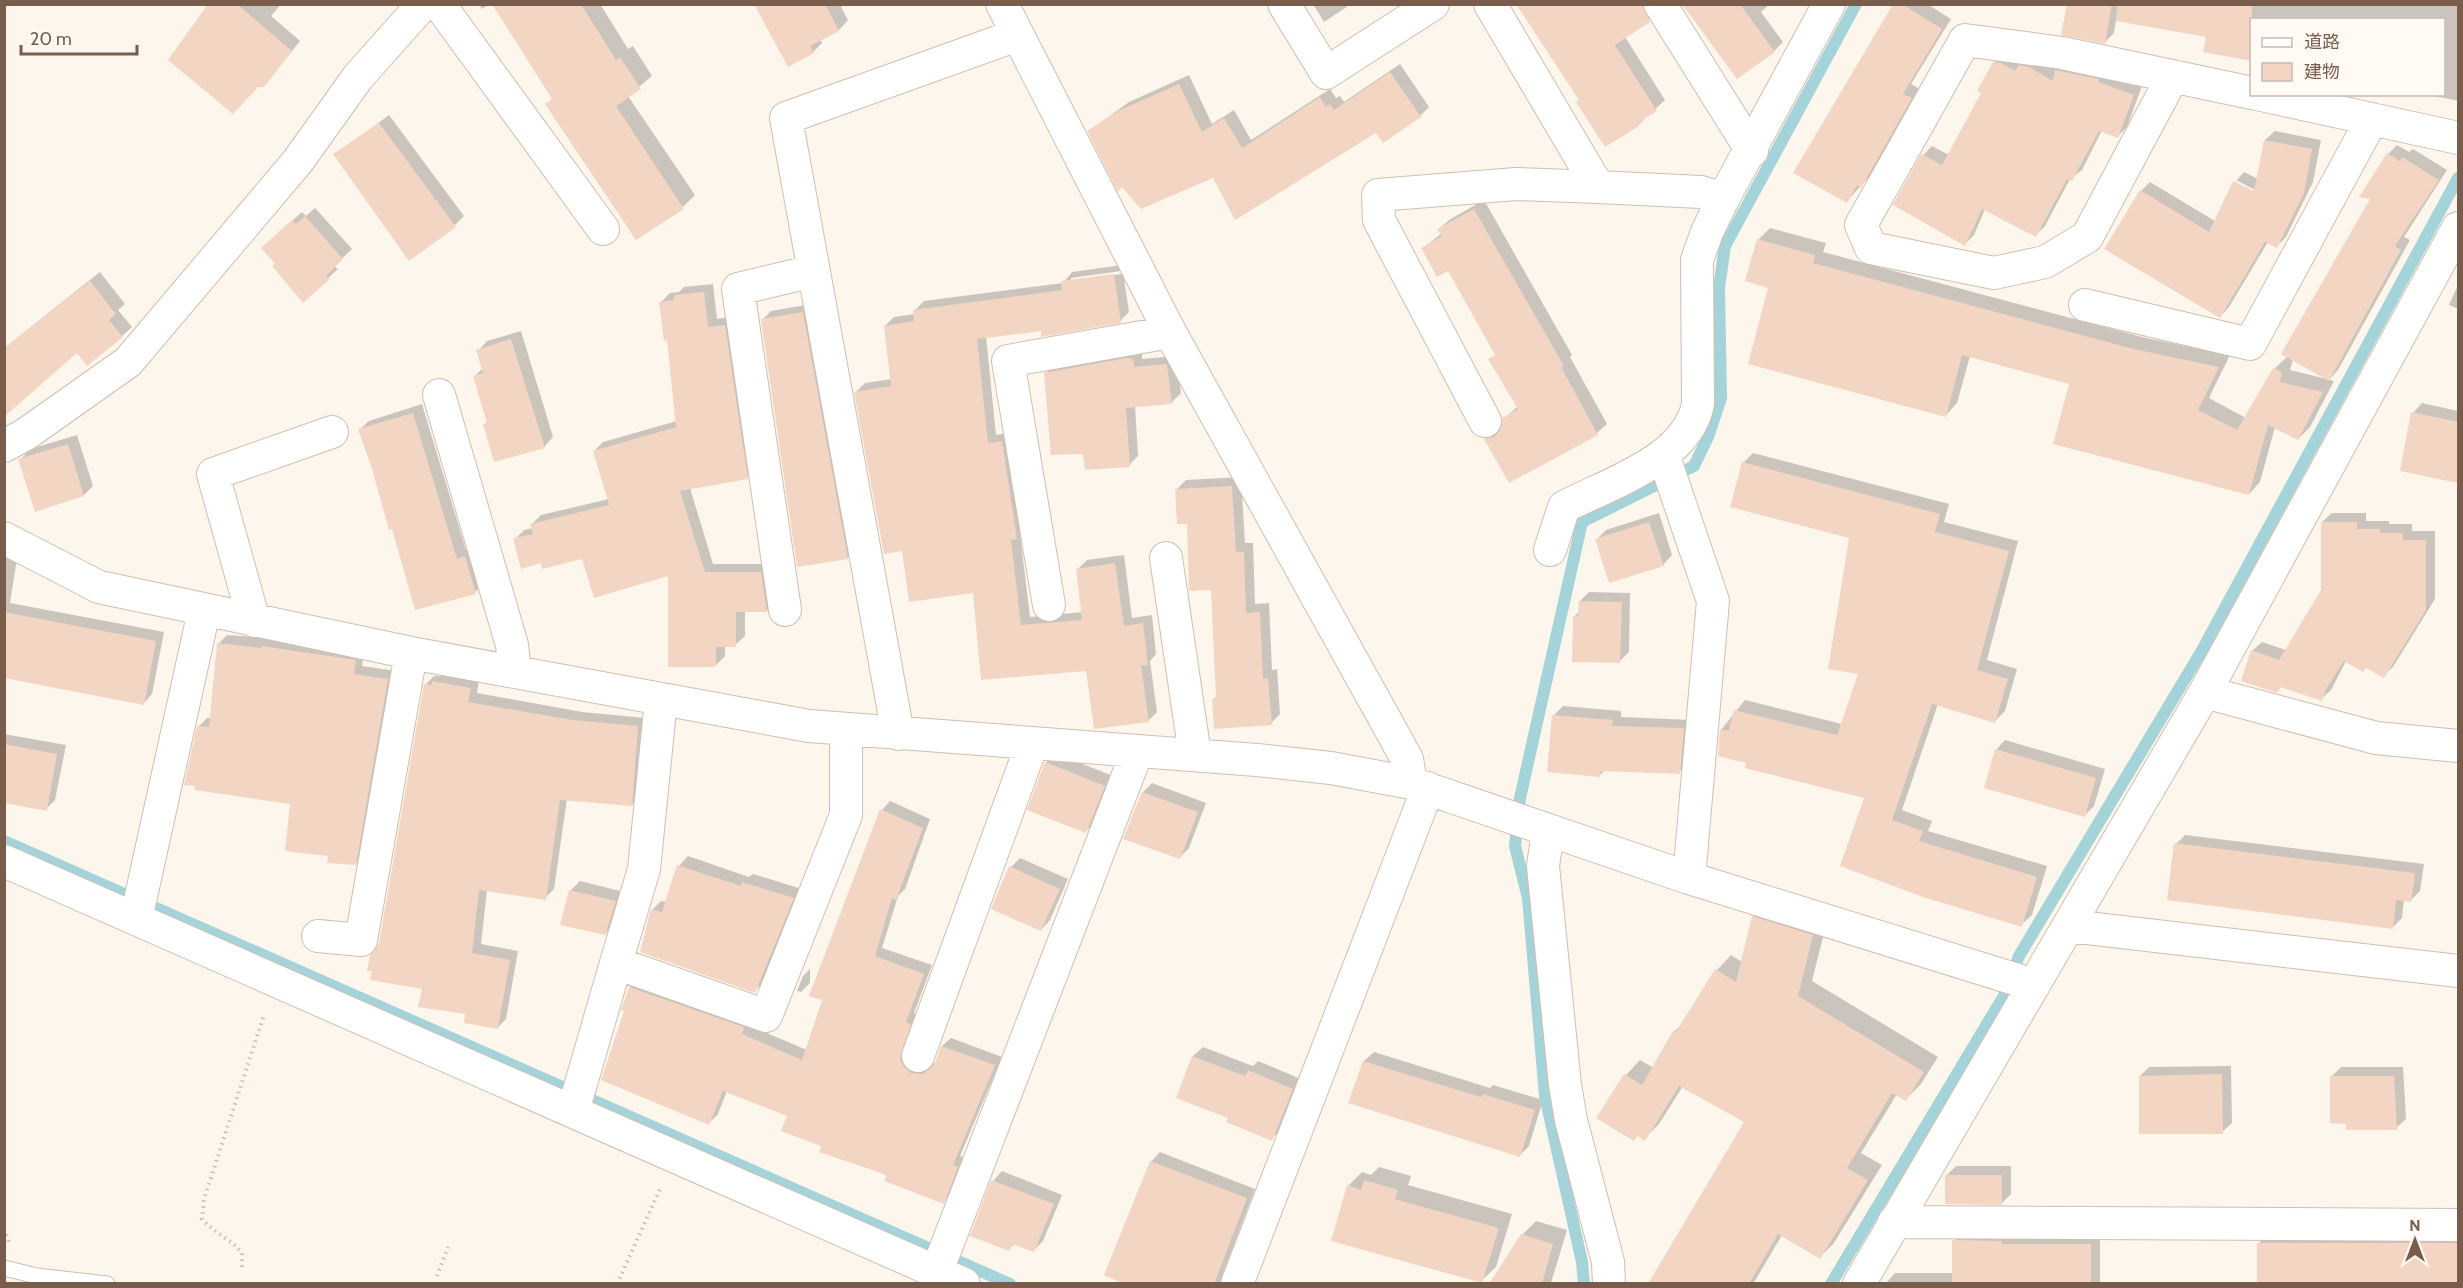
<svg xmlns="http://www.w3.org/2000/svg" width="2463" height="1288" viewBox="0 0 2463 1288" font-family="Cabin,'Noto Sans JP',sans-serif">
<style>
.shadow{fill:#0003;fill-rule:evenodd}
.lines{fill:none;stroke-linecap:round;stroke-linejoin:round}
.stream{stroke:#a5d3da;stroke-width:12}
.building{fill:#f3d5c3}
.lane-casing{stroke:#d1beb0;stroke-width:17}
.street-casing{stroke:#d1beb0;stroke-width:34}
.path{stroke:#d9b8a5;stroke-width:4;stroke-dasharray:1.5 4.5;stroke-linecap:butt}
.lane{stroke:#fff;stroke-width:15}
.street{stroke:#fff;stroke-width:32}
</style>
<rect width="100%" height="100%" fill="#fdf6ec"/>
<!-- shadow -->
<path class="shadow" d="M210,4H281L271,16L300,41L264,86L258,85Z
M479,4H490L482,9Z
M494,4H600L628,49L633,46L652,76L628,96L695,195L683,207L547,104L553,98Z
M760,4H845L841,7L848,20L839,30L820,39L822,43L813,52Z
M1313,4H1351L1324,22Z
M1518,4H1655L1658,12L1625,37L1665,100L1638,125L1581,99Z
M1684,4H1770L1761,12L1783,42L1774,51Z
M1894,4H1927L1951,19L1911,84L1920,89L1870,176L1847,201Z
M2060,4H2458V101L2427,94H2444V20H2252L2208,35L2116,20L2114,33L2105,42L2068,6Z
M2004,53L2039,58L2058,69L2065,62L2142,86L2127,127L2118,136L2102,130L2082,170L2070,179L2045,226L2036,235L1985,209L1974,235L1965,244L1923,155L1932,146L1949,155L1983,92L1994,63Z
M1400,64L1429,107L1420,116L1377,131L1214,176L1089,131L1129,102L1189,75L1212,124L1234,110L1251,140L1330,89L1336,98L1340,96L1344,102Z
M389,115L464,216L455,225L335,155Z
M2275,131L2321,140L2313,182L2286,237L2277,246L2268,242L2229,307L2220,317L2141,191L2150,182L2215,221L2235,182L2244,172L2258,179L2265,140ZM2236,180L2261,193L2260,195L2236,184Z
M2397,145L2409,152L2413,149L2447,170L2404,237L2410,240L2338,370L2329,380L2334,381L2310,427L2298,439L2275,427L2260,482L2249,494L2071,383L1970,356L1957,403L1946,415L1770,287L1758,240L1770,228L1826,243L1823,252L2146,338L2230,355L2209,398L2246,418L2274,369L2288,356L2373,198L2388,154ZM2293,359L2327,379L2290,370Z
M1484,200L1572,355L1570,357L1607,424L1597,433L1510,481L1485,439L1495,430L1502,428L1504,419L1518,406L1490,359L1496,354L1448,269L1423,248L1442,233L1439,229L1449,220Z
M315,208L352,249L334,266L338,269L328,278L277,264L272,239L302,212L306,216Z
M1122,265L1129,312L1120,321L986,336L996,435L1010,433L1025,529L1020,534L1030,617L1083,612L1078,569L1087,560L1124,555L1132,618L1152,615L1156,654L1150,661L1157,712L1148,721L1088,670L983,678L974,591L903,549L856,392L865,383L892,379L885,326L894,317L915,314V310L924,301L1063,283L1072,272ZM1121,271L1122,274L1071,281V278Z
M100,272L125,304L118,310L132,327L122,336L77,351L12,342Z
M713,284L717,319L734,316L756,468L747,477L690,488L713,564H770L776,602L767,611H745V636L735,645H725V656L716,665L669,574L583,557L542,562L515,539L524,530L533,528L532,524L541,515L609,499L594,451L603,442L677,421L668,339L661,302L670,293L679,292L684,287Z
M2458,285V309L2449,305Z
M812,304L856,549L847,558L762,320L771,311Z
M521,331L553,437L544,447L485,424L488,421L475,376L483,368L478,351L487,341Z
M1142,351V359L1176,356L1181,393L1172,402L1135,405L1138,456L1129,465L1046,373L1055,364Z
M2422,403L2458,411V479L2401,470L2413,413Z
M422,404L466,550L475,548L485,583L475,592L374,468L359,430L369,421Z
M77,435L93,486L84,495L21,459L30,449Z
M1753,453L1949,504L1944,522L2018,541L1987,660L2017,669L2005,711L1995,721L1938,704L1902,810L1932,821L1928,831L2047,866L2032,915L2021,925L1924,896L1866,797L1748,762L1721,730L1745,700L1842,724L1860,673L1851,537L1743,463Z
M1241,477L1245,543H1253L1255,604L1269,603L1272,670L1277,669L1280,714L1271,723L1213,700L1217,696L1212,588L1177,489L1186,480Z
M1659,513L1672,555L1663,565L1597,539L1606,530Z
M2332,513H2366V521H2389V524H2412V531H2435V599L2393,667L2383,676L2367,667L2346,661L2331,690L2321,699L2282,686L2277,691L2252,651L2262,642L2286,650L2323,591L2322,522Z
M4,546L18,552L10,603L164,632L152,694L143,704L4,676Z
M1589,592L1630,593L1629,652L1619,662L1574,617L1580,611V601Z
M227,635L271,638L364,652L362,666L396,671L364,855L355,864L329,855L292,803L198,727L207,718H211L218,644Z
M443,673L479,680L477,693L582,712L646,718L641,796L632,805L567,799L554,889L545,898L487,890L481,944L518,951L506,1019L497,1028L423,988L380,944L425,685L434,676H440Z
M1563,706L1621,711V717L1691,720L1689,763L1679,772L1605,770L1600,775L1553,716Z
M4,734L66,745L55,800L46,809L4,795Z
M2005,740L2105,769L2094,806L2084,816L1996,750Z
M1055,753L1113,776L1095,822L1085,832L1046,763Z
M1152,783L1206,803L1189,848L1180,857L1143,792Z
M890,801L930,819L905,889L898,896L882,948L932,965L914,1013L919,1015L920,1064L936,1063L942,1046L951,1038L1002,1057L960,1156L966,1158L952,1193L943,1202L823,1145L789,1115L727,1091L718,1114L709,1123L626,1010L630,987L639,979L807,1050L824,999L811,995L882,810Z
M2185,835L2424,864L2420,891L2411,900L2404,899L2402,918L2392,928L2176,844Z
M688,856L749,877L753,874L802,889L764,982L754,991L652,910L661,901L667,902L679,866Z
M1020,858L1068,879L1050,920L1041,930L1011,867Z
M580,881L624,892L614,924L605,934L570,891Z
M1768,902L1827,921L1812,981L1938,1057L1921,1084L1906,1099L1897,1094L1861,1153L1882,1165L1834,1243L1820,1257L1782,1235L1753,1284H1650L1746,1121L1683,1086L1659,1124L1644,1139L1638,1135L1634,1139L1598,1117L1626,1075L1640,1060L1654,1068L1675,1031L1685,1021L1717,970L1731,955L1742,962L1753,917Z
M810,969V983L801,992L797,991L803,976Z
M1203,1047L1253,1066L1258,1061L1301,1079L1281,1130L1271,1139L1230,1117L1178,1097L1193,1056Z
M1374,1052L1490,1088L1493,1085L1543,1100L1529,1146L1520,1155L1350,1102L1364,1061Z
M2231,1066L2232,1123L2222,1132L2140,1076L2149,1067Z
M2341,1067H2403L2406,1119L2396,1128L2331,1077Z
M1160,1152L1255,1189L1222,1276L1233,1284H1129L1151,1162Z
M1956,1166H2011V1194L2002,1203L1947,1175Z
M1379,1167L1411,1176L1408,1185L1512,1214L1496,1267L1481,1281L1348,1186L1362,1172L1371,1175Z
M1002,1171L1062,1195L1043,1241L1034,1250L1015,1243L1009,1249L993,1181Z
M1536,1221L1567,1230L1551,1283L1491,1284L1522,1235Z
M1964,1230L2100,1235V1284H1885L1895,1273H1954V1241Z
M2268,1234H2458V1284H2258V1244Z"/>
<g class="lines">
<!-- stream -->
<path class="stream" d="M4,841L1010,1284
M1584,1284L1582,1262L1545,1096L1528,898L1515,846L1520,798L1582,522L1694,466L1708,437L1721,398L1719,288L1725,246L1856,4
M1831,1284L2005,994L2019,956L2201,652L2458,178"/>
</g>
<!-- building -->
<path class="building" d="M208,4H237L292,51L264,87H258L233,114L168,60Z
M492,4H581L616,60L620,57L641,89L616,106L684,209L636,240L545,104L552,99Z
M754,4H825L839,31L810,46L814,53L788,67Z
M1516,4H1642L1650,22L1615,45L1657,111L1638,123L1639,126L1605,147L1576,102L1579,100Z
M1682,4H1740L1775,52L1737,79Z
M1893,4H1902L1942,29L1903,94L1912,98L1861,188L1857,185L1847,203L1793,173Z
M2067,4H2112L2105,44L2061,35Z
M2117,4H2252V61L2203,52L2206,37L2116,21Z
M1993,62L2001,63L2015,71L2019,65L2029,67L2053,81L2055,70L2099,79L2098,82L2134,95L2118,138L2099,131L2072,181L2067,179L2036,237L1982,209L1965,246L1893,205L1921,154L1942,165L1981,93L1977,91Z
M1390,72L1421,117L1383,143L1376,133L1235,220L1213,178L1141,209L1122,187L1118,192L1087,131L1118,111L1179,84L1202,132L1224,118L1242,148L1320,97L1326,107L1330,104L1334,110Z
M379,123L456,227L409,261L333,154Z
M2264,140L2312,149L2304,193L2277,248L2265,242L2220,318L2104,249L2140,190L2209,232L2233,181L2254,191Z
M2387,153L2400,161L2402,157L2439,180L2395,246L2401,250L2329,381L2281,354L2370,199L2359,197Z
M1474,209L1564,366L1561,367L1598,435L1509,483L1484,439L1494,437L1500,430L1502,418L1518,409L1488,359L1495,355L1448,271L1437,277L1421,248L1442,236L1437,229Z
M305,216L343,259L326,276L330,279L303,303L272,266L275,264L261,248L292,220L296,224Z
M1757,239L1815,255L1813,263L2134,349L2219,367L2198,410L2237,430L2273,368L2282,372L2280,382L2323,392L2298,440L2268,425L2249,495L2053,444L2069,384L1962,355L1946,417L1748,364L1768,288L1745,281Z
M1114,274L1121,323L1041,337V331L977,339L988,443L1002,441L1017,539L1011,540L1021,625L1082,620L1076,569L1115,563L1124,626L1143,623L1148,665H1141L1149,722L1094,729L1086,671L981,680L973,593L909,602L902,551L884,554L854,392L891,386L884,326L914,321L913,310L1062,290L1061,281Z
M90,281L116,314L109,320L123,337L87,366L77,353L4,417V348Z
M704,292L708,327L725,325L748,479L680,491L705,572H761L767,612H736V647H716V667H668V576L594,598L582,559L542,569L541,563L521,569L513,538L533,534L530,524L609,505L593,451L676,427L667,340L664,341L659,302L674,300V295Z
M803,312L848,559L797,567L761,319Z
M511,339L545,448L494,462L483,424L487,423L473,376L483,373L476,350Z
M1126,358L1133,359L1134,367L1167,364L1172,404L1126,408L1130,467L1085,470L1083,454L1051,455L1044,373Z
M2411,412L2458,422V483L2400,471Z
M413,413L457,559L465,556L476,594L415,610L392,529L389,530L372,469L358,429Z
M68,444L84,496L35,512L18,459Z
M1742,462L1940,514L1935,532L2009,551L1977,670L2008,679L1995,723L1932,704L1892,820L1923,831L1919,841L2037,877L2022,927L1923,897L1840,866L1864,798L1745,768L1746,763L1718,756L1720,730H1729L1734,710L1837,735L1858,674L1828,669L1849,538L1730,507Z
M1232,486L1236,552H1244L1246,613L1260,612L1263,679L1268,678L1272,725L1214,729L1212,699H1216L1211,590L1189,591L1187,524H1177L1175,489Z
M1649,522L1664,566L1609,583L1595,539Z
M2321,522H2357V529H2380V533H2403V540H2426V610L2384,678L2366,668L2363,672L2344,661L2326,689L2322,701L2280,687L2277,693L2241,681L2251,650L2279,660L2321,590Z
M1579,601L1622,602L1620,663L1572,662L1573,616H1578Z
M4,612L156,641L144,705L4,678Z
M217,643L261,648V646L356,660L354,674L388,679L356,865L327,863L328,856L285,851L290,804L195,790V786L184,785L197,726L209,727Z
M432,681L471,688L468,702L573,720L638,726L632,806L560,800L546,900L479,890L472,953L510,960L498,1029L464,1023L465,1014L418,1007L422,989L370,980L372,971H367L370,955L379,943L424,684L432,685Z
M1552,715L1613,720L1612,726L1684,728L1680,774L1601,771L1600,777L1547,772Z
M4,744L57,754L47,811L4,803Z
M1995,749L2096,778L2085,817L1984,788Z
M1045,762L1105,786L1086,833L1027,810Z
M1142,792L1198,812L1180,859L1123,839Z
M880,809L923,828L896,900L892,898L875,956L924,974L906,1022L911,1024L900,1060L905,1068L911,1073L922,1074L930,1069L935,1063L941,1046L995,1065L953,1165L958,1167L944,1204L884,1181L887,1175L819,1152L821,1146L781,1131L787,1116L723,1091L709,1125L601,1080L624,1011L621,1010L629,987L744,1027L742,1034L802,1060L822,1000L809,996Z
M2174,843L2415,873L2411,902L2396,900L2393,929L2167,900Z
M677,865L741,886L742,882L794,898L755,993L640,952L651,909L662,912Z
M1009,866L1060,889L1041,931L991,909Z
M569,890L616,901L605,935L560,925Z
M1752,916L1813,935L1798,996L1924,1072L1906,1101L1892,1093L1847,1168L1868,1180L1820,1259L1778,1234L1749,1284H1648L1744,1122L1679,1086L1645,1141L1637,1136L1634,1141L1596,1118L1624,1074L1642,1085L1673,1031L1676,1032L1715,969L1736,982Z
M1192,1056L1245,1076L1248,1070L1293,1089L1272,1141L1226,1122L1228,1118L1176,1098Z
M1363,1061L1481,1097L1483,1094L1535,1110L1520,1157L1348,1103Z
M2222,1074L2223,1134H2139V1076Z
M2330,1076H2394L2397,1130H2346V1124L2330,1123Z
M1150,1161L1247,1198L1214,1284H1124L1104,1275Z
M1945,1175H2002V1205L1945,1204Z
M991,1180L1054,1204L1034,1252L1012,1244L1009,1251L970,1236Z
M1364,1180L1398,1190L1395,1199L1499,1228L1482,1283L1331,1241L1347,1185L1361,1190Z
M1521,1234L1553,1244L1542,1284H1489Z
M1952,1240L2002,1241V1244H2091V1284H1952Z
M2257,1243H2458V1284H2257Z"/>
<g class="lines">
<!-- lane casing -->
<g class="lane-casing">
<path id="lane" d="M4,1268L37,1276L107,1284"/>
</g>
<!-- street casing -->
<g class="street-casing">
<path id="street" d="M439,4L603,229
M1002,4L1170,332L1407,759L1411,783
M1284,4L1326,73L1433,4
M1490,4L1598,187L1701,192L1723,199
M1660,4L1752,151
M2173,76L2087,237L2045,262L1994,273L1871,248L1861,225L1965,40L2062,53L2252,93
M2257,94L2458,138
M2085,305L2250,344L2372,119
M439,395L512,645L515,672
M1485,421L1379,220L1378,195L1516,184L1598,187
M4,446L26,434L128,362L298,161L358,77L423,4
M1664,457L1713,601L1689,878
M4,538L99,587L411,653L809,726L1257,760L1331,768L1411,783L1689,878L2034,985
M1550,550L1564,507C1610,483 1687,460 1698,404L1697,260L1707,232L1723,199L1829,4
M1166,558L1195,755
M1049,605L1008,361L1170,332
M785,610L738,289L813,271
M254,621L213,474L332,432
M2205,692L2376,738L2458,746
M898,734L786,118L1017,35
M1548,832L1543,866L1565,1085L1571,1120L1608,1262L1609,1284
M4,861L964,1284
M136,919L204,611
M2070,926L2458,971
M318,936L361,940L411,653
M616,963L644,869L661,700
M918,1056L1032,744
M573,1111L616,963L766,1016L846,815V730
M1894,1222L2458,1225
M937,1271L1137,752
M1237,1284L1428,788
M1859,1284L2205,692L2458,228"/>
</g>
<!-- path -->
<path class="path" d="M4,1229L9,1242
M242,1267V1253C231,1239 214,1233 202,1219L204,1199L264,1015
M437,1276L448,1247
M617,1284L661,1187"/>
<!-- lane -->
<use href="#lane" class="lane"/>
<!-- street -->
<use href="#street" class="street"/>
</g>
<!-- border -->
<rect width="2463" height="1288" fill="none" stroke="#7a5c4d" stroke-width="12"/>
<!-- legend -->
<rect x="2250" y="18" width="195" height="78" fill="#fffaf3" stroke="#cabbb1" stroke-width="1.5"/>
<rect x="2262" y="38" width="30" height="9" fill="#ffffff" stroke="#cabbb1" stroke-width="1.5"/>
<text x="2304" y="48" font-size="18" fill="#7a5c4d">道路</text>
<rect x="2262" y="63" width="30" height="18" fill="#f3d5c3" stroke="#cabbb1" stroke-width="1.5"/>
<text x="2304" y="78" font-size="18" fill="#7a5c4d">建物</text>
<!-- north arrow -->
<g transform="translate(2415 1240)" stroke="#fffaf3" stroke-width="4.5" paint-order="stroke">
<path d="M0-4.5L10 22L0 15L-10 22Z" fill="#7a5c4d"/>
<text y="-9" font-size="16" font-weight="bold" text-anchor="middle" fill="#7a5c4d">N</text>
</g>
<!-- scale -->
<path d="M21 45v9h116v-9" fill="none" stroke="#7a5c4d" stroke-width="3"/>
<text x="30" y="45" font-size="18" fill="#7a5c4d" stroke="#fffaf3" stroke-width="4.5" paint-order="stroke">20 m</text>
</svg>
